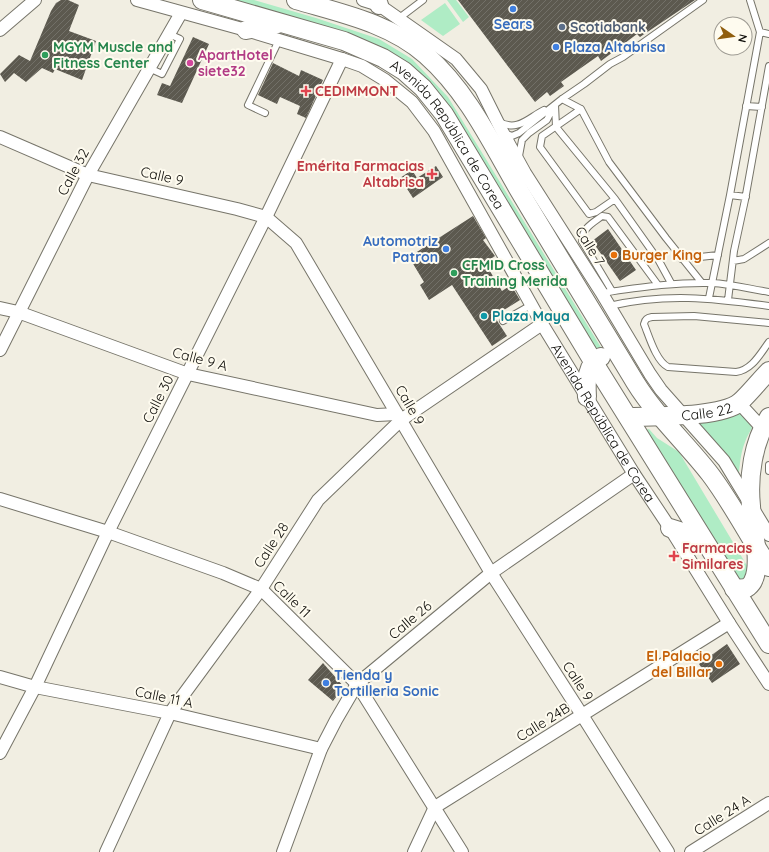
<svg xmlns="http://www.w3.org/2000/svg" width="769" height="852" viewBox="0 0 769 852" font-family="Quicksand,sans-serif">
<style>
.garden{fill:#afecc5}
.building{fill:url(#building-hatch)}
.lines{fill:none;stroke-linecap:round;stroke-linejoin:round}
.lane-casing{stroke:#77756a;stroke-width:8}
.street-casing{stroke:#77756a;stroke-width:14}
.secondary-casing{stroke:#77756a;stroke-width:20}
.lane{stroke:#fff;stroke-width:6}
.street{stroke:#fff;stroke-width:12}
.secondary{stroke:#fff;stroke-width:18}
.shop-dot{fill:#3f7fe0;stroke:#fefbef;stroke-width:1.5}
.service-dot{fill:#5c6f8a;stroke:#fefbef;stroke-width:1.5}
.leisure-dot{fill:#2e9e5b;stroke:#fefbef;stroke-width:1.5}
.hotel-dot{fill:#d1479c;stroke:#fefbef;stroke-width:1.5}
.health-dot{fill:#e0444e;stroke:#fefbef;stroke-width:1.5}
.food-dot{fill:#e8710a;stroke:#fefbef;stroke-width:1.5}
.culture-dot{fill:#0f9aa8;stroke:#fefbef;stroke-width:1.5}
.labels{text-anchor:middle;stroke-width:4;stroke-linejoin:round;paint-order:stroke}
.shop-label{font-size:14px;font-weight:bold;fill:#366cbe;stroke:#fefbef;text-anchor:start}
.service-label{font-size:14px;font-weight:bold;fill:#4e5e75;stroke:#fefbef;text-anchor:start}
.leisure-label{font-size:14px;font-weight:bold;fill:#27864d;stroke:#fefbef;text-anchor:start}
.hotel-label{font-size:14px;font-weight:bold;fill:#b23c85;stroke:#fefbef;text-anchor:start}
.health-label{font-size:14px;font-weight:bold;fill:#be3a42;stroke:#fefbef;text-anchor:start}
.street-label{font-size:14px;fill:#0d0c08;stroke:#fefbef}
.food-label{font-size:14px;font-weight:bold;fill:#c56008;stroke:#fefbef;text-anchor:start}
.culture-label{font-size:14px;font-weight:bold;fill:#0d838f;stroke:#fefbef;text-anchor:start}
</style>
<defs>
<pattern id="building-hatch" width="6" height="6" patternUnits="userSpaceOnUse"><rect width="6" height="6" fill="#5c594f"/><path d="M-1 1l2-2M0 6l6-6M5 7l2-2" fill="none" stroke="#727068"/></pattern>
</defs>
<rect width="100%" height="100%" fill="#f1eee2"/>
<!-- garden -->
<path class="garden" d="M221,0H254L316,18L379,39L412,59L448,97L602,349L594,354L425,82Z
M447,0H456L469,17L463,22Z
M445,3L460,24L443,36L421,20Z
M741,410L752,428C742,445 741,454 739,473L737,475C723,451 713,438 692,420Z
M649,429L657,438L679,452L749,569L750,574L743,580L739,579L642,431Z"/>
<!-- building -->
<path class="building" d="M61,0H68L79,5L69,31L96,41L82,80L55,69L53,73L42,68L26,82L14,73L5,82L0,74L19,55L30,61L51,11L56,3Z
M458,0H695L640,37L637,34L601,61L598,56L561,82L564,86L550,96L547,92L535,102Z
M193,37L209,44L182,103L157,95L162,83L170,86Z
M273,63L299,76L301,70L323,80L306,118L297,114L300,106L280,97L277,104L258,95Z
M436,166L443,177L413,198L400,178L412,170L417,178Z
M473,216L486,238L483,240L495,256L485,263L502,291L511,285L520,300L494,316L507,336L492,346L452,285L429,300L420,285L424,282L409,257Z
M608,229L636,270L620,281L592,241Z
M727,644L740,664L712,683L699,664Z
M323,663L344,687L333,701L308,680Z"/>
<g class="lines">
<!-- lane casing -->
<g class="lane-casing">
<path id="lane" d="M398,19L423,0
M760,32L769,34
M149,68L162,74L180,39L169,34
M562,99L581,109L609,162L666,238L702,283
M555,105L556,127L615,199L659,261L671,283
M746,106L762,107
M581,109L542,136L540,147L589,214L596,212L615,199
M265,113L248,105L279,40
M499,122C518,132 528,118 544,110
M504,133L512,136L519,133L562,99L584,84L610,64L623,57L703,0
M519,156L522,140L529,133L547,120L553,108
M730,195L746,197
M682,259L718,255
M733,261L744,259L769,243
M612,291L582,241C582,228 593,223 602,216L608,217L658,285
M608,292C643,287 677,282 712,283C731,284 750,289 769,292
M709,298L730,195L760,32L750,0
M728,300L734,251L745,200L769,66
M609,306C666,293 711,298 769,306
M503,321L531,305
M769,323L694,316L652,317C647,318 645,319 644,324C649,336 656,361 668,367L736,372C752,370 760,354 769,342
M769,465V471"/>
</g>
<!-- street casing -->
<g class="street-casing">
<g id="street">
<path id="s1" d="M137,0L246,30L342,59L362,66L385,80L412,102L434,131L542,324L634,474L670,528L729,623L769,684"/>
<path d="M363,0L379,5L456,59L481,89L503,133L525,173L601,292L650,374L661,390L724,461L769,535"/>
<path d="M0,30L35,0"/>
<path d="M0,137L88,175L237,209L266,217L296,243L491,573L582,715L668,852"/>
<path d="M0,308L18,312L188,374L377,415L397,414"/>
<path d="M0,350L88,175L181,13"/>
<path d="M739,403L762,428"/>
<path d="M0,499L108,532L223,573L261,589L357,684L462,852"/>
<path d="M0,677L35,687L170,713L321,749"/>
<path d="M0,753L35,687L108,532L266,217L342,59"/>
<path d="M106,852L170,713L261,589L318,500L401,420L542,324"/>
<path d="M283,852L321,749L336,720L357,684L491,573L634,474"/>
<path d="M414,852L435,807L729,623"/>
<path d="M691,852L769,803"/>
</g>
</g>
<!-- secondary casing -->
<g class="secondary-casing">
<g id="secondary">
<path id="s2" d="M202,0L344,41L383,58L404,71L423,88L444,114L594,363L769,644"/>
<path d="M296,0C340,13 390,23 426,55C468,92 492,144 520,192C558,256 597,319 635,382C656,416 686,443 710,474C732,503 749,537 769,567"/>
<path d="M377,0L379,5"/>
<path d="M246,30L278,24"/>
<path d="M587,397C586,382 586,364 601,357"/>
<path id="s3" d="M628,417C654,416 721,418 740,402C750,393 759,381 769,371"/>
<path d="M670,528L702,538"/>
<path d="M734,589L747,588C749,586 752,584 753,581C762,564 752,525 751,506C748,477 753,442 769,417"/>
</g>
</g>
<!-- lane -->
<use href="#lane" class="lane"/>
<!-- street -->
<use href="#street" class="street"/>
<!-- secondary -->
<use href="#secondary" class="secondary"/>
</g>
<!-- markers -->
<g class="shop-dot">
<circle cx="513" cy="9" r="4"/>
<circle cx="556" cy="47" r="4"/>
<circle cx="446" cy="249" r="4"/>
<circle cx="326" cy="683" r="4"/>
</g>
<circle class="service-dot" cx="562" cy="27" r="4"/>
<g class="leisure-dot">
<circle cx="45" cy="55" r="4"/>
<circle cx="454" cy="273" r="4"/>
</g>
<circle class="hotel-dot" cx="190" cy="63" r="4"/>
<g class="health-dot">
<path d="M304 85h4v4h4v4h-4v4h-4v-4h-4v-4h4z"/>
<path d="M430 168h4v4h4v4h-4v4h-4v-4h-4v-4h4z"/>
<path d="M672 550h4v4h4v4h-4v4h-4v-4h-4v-4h4z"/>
</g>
<g class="food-dot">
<circle cx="614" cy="255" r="4"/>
<circle cx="719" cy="664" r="4"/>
</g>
<circle class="culture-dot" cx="484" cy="316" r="4"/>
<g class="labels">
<!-- shop labels -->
<g class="shop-label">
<text x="513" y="29" text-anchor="middle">Sears</text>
<text x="564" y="52">Plaza Altabrisa</text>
<text x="438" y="246" text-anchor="end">Automotriz<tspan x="438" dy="16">Patron</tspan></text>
<text x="334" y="680">Tienda y<tspan x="334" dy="16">Tortilleria Sonic</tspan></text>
</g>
<!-- service labels -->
<g class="service-label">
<text x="570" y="32">Scotiabank</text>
</g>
<!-- leisure labels -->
<g class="leisure-label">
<text x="53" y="52">MGYM Muscle and<tspan x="53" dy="16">Fitness Center</tspan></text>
<text x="462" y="270">CFMID Cross<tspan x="462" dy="16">Training Merida</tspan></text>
</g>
<!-- hotel labels -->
<g class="hotel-label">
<text x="198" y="60">ApartHotel<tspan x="198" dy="16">siete32</tspan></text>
</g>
<!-- health labels -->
<g class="health-label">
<text x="315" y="96">CEDIMMONT</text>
<text x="424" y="171" text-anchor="end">Emérita Farmacias<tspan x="424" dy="16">Altabrisa</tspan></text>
<text x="682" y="553">Farmacias<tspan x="682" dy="16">Similares</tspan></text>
</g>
<!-- street labels -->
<g class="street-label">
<text dy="5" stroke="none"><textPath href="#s2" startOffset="292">Avenida República de Corea</textPath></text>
<text transform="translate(73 172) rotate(-62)" y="5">Calle 32</text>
<text transform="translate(162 176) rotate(13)" y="5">Calle 9</text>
<text transform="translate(590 246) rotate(58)" y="5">Calle 7</text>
<text transform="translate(200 359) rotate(15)" y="5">Calle 9 A</text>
<text transform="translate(158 399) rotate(-63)" y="5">Calle 30</text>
<text transform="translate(410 405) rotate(60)" y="5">Calle 9</text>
<text dy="5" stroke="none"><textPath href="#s3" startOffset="79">Calle 22</textPath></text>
<text dy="5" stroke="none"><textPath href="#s1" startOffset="670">Avenida República de Corea</textPath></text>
<text transform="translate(271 545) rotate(-57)" y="5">Calle 28</text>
<text transform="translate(292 599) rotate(44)" y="5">Calle 11</text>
<text transform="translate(410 620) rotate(-40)" y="5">Calle 26</text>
<text transform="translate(578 681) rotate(57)" y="5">Calle 9</text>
<text transform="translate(164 697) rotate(12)" y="5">Calle 11 A</text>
<text transform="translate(543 722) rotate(-32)" y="5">Calle 24B</text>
<text transform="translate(722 815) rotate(-32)" y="5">Calle 24 A</text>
</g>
<!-- food labels -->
<g class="food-label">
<text x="622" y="260">Burger King</text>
<text x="711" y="661" text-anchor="end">El Palacio<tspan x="711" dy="16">del Billar</tspan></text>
</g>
<!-- culture labels -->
<g class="culture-label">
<text x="492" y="321">Plaza Maya</text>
</g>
</g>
<!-- north arrow -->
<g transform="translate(733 36) rotate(103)"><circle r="19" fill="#fefbef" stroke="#9e9b93"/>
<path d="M0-3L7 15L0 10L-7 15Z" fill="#905e0e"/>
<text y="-6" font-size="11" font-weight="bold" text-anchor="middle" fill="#0d0c08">N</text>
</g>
</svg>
